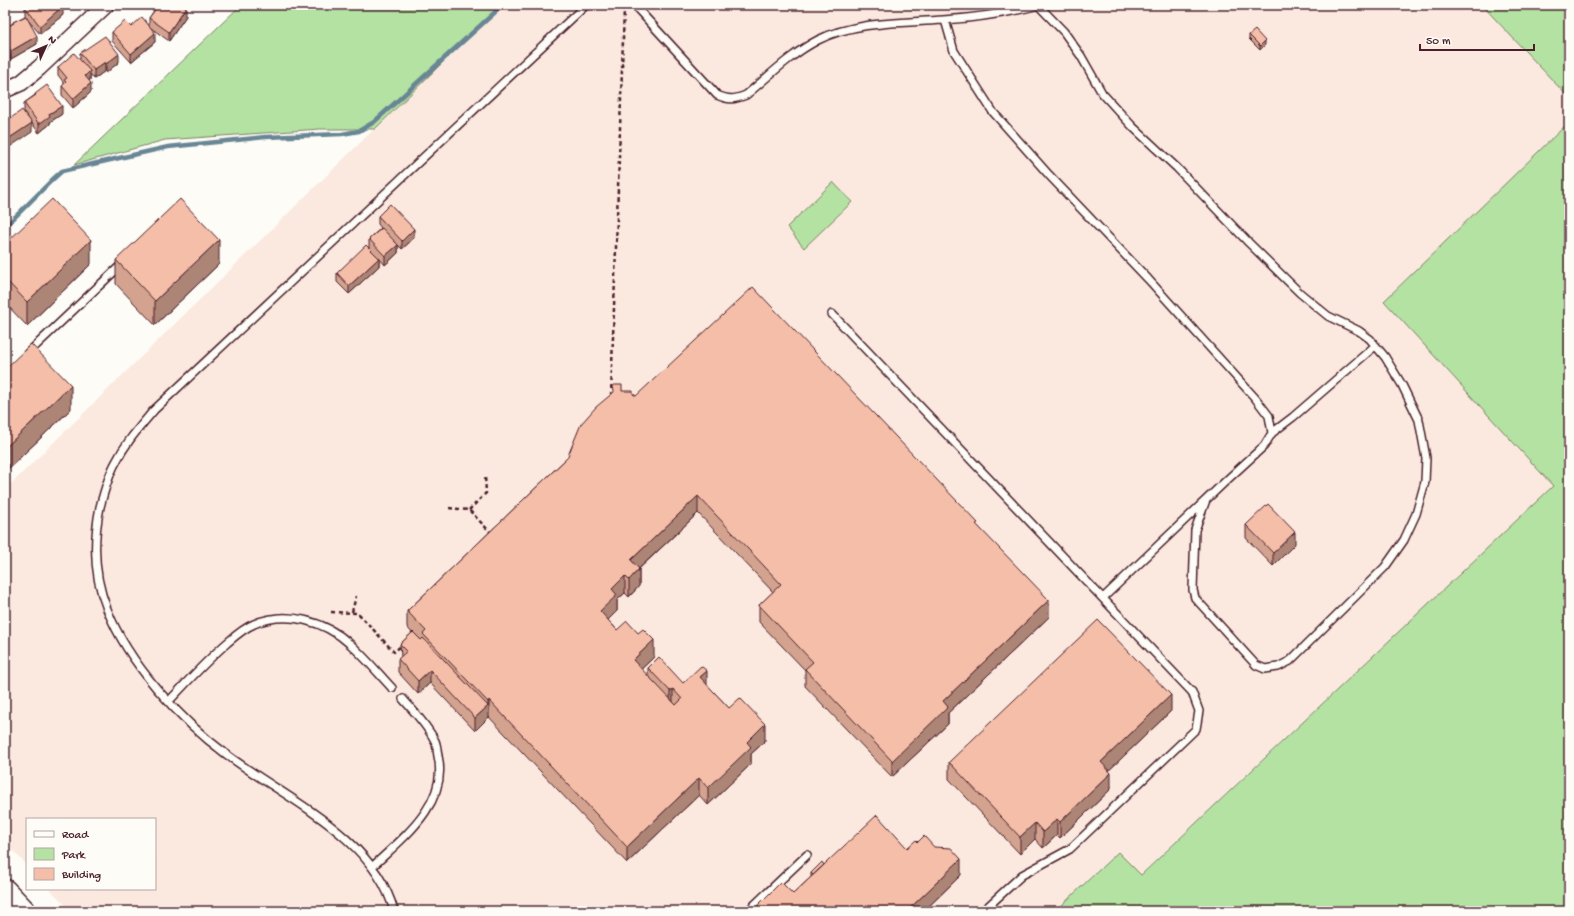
<svg xmlns="http://www.w3.org/2000/svg" width="1574" height="916" viewBox="0 0 1574 916" font-family="'Gochi Hand',sans-serif">
<style>
.built{fill:#fbe9df}
.green{fill:#b3e2a2;stroke:#7e8066}
.lines{fill:none;stroke-linecap:round;stroke-linejoin:round}
.stream{stroke:#698695;stroke-width:4.5}
.lane-casing{stroke:#4a1f2b;stroke-width:10}
.street-casing{stroke:#4a1f2b;stroke-width:18}
.secondary-casing{stroke:#4a1f2b;stroke-width:24}
.path{stroke:#4a1f2b;stroke-width:2.5;stroke-dasharray:4 3;stroke-linecap:butt}
.lane{stroke:#fdfcf7;stroke-width:7}
.street{stroke:#fdfcf7;stroke-width:15}
.secondary{stroke:#fdfcf7;stroke-width:21}
.wall{fill:#d3a390;stroke:#4a1f2b}
.shaded-wall{fill:#ac8576;stroke:#4a1f2b}
.building{fill:#f5bea8;stroke:#4a1f2b}
</style>
<rect width="100%" height="100%" fill="#fdfcf7"/>
<filter id="ink" filterUnits="userSpaceOnUse"><feTurbulence type="fractalNoise" baseFrequency=".025" numOctaves="2"/><feDisplacementMap in="SourceGraphic" scale="8" xChannelSelector="R" yChannelSelector="G"/><feConvolveMatrix kernelMatrix="1 2 1 2 8 2 1 2 1" color-interpolation-filters="sRGB"/></filter>
<g filter="url(#ink)">
<!-- built -->
<path class="built" d="M501,5H1482L1569,98V122L1384,301L1553,486L1140,875L1118,852L1056,911H71L50,889H155V819H27V865L5,843V490Z"/>
<!-- green -->
<path class="green" d="M241,5H501L375,129H320L165,140L74,165Z
M1482,5H1569V98Z
M1569,122V911H1066L1061,906L1118,852L1141,875L1553,486L1384,301Z
M833,182L852,202L804,248L787,227Z"/>
<g class="lines">
<!-- stream -->
<path class="stream" d="M5,227L52,180L62,171L168,147L265,137L342,134L359,131L374,122L503,5"/>
<!-- lane casing -->
<g class="lane-casing">
<path id="lane" d="M634,5L717,95C728,100 734,100 746,95C769,76 791,54 818,40C855,21 903,23 943,20C976,18 1008,13 1039,5
M1038,5L1064,32L1081,56L1102,93L1133,127L1177,168L1249,243L1300,293L1328,316L1359,331L1370,339L1385,357L1402,385L1419,420L1426,458L1425,482L1416,514L1404,540L1385,567L1290,661L1278,667L1265,669L1256,665L1195,598L1193,590L1195,530L1206,500
M945,20L954,51L993,112L1049,175L1148,279L1256,399L1269,416L1272,433L1264,446L1229,478L1103,598
M832,314L1192,692L1199,711L1196,729L1070,849L1022,875L983,911
M28,353L122,264
M1272,433L1293,417L1375,346
M169,701C188,681 206,661 227,643C235,636 244,628 254,624C286,610 325,621 350,644C365,657 378,673 392,688
M372,867C403,838 449,803 438,756C437,751 437,745 435,741C427,725 415,713 403,699
M394,911C374,836 284,798 226,754C180,720 128,663 107,609C94,577 93,541 100,507C104,492 108,476 116,462C126,442 140,427 154,410L586,5
M748,911L807,855"/>
</g>
<!-- street casing -->
<g class="street-casing">
<path id="street" d="M5,90L21,83L39,68L106,5"/>
</g>
<!-- secondary casing -->
<g class="secondary-casing">
<path id="secondary" d="M5,890L25,911"/>
</g>
<!-- path -->
<path class="path" d="M611,396L624,9
M449,508L469,510L492,534
M469,510L486,493L485,476
M331,612L358,613L394,652L402,645
M352,612L356,596"/>
<!-- lane -->
<use href="#lane" class="lane"/>
<!-- street -->
<use href="#street" class="street"/>
<!-- secondary -->
<use href="#secondary" class="secondary"/>
</g>
<!-- wall -->
<path class="wall" d="M155,6L186,16L169,41L151,28L155,42L131,62L112,41V32L131,27L149,26V18L155,9Z
M25,7L63,15L40,34L27,19L37,44L11,59L10,56V67L5,70V28L13,23V22L25,16Z
M1249,35L1265,45L1260,50L1249,39Z
M80,53L119,62L106,73L105,71L94,79L90,74V80L89,81L91,92L73,108L62,95V86L64,84V83L58,75V67L80,59Z
M35,94L62,114L50,122V124L39,133L24,112V103L35,95Z
M378,216L414,238L402,249L398,245V253L385,265L379,258V266L349,294L337,282V273L369,248V239L381,228L378,224Z
M5,244L91,264L27,326L5,303Z
M116,260L219,264L155,325L116,284Z
M5,369L71,409L6,471L5,469Z
M622,391L633,394L636,396L978,526L1049,617L948,713V724L892,777L805,686V670L759,622V605L773,592L698,513L639,569V586L629,597L625,593L617,600V611L608,620L617,630L654,657L641,669L648,676V668L683,683L707,685L729,708L765,741L751,754V764L708,805L699,795L627,863L489,717L475,731L430,683L418,694L398,672V659L401,657L400,644L412,633L407,627V611L567,458Z
M1246,525L1295,544L1273,566L1246,538Z
M1171,711L1109,770L1111,789L1060,838L1057,835L1043,848L1035,839L1020,854L949,779V762Z
M918,842L961,875L924,911H757V906L793,894L811,877V873L824,865L907,848Z"/>
<!-- shaded-wall -->
<path class="shaded-wall" d="M63,6V15L40,34V26Z
M186,7V16L169,41V32Z
M155,33V42L131,62V54Z
M37,36V44L11,59V51Z
M1265,41V45L1260,50V46Z
M119,54V62L106,73V64Z
M10,55V67L5,70V57Z
M105,62V71L94,79V70Z
M90,71V80L85,84V76Z
M91,83V92L73,108V99Z
M62,106V114L50,122V124L39,133V124L49,114Z
M32,123V132L5,150V141Z
M414,229V238L402,249V241Z
M91,240V264L27,326V302Z
M219,240V264L155,325V301Z
M398,245V253L385,265V256Z
M379,258V266L349,294V286Z
M71,385V409L6,471V447Z
M698,496V513L631,576V560Z
M1295,532V544L1273,566V553Z
M639,569V586L629,597V580Z
M625,576V593L617,600V611L600,628V611L612,589Z
M1049,600V617L948,713V724L892,777V761L943,701Z
M654,640V657L633,677V660Z
M430,670V683L418,694V681Z
M707,671V688L700,677Z
M673,689V706L670,708V691Z
M1171,695V711L1101,778V762Z
M489,700V717L475,731V718L488,706V702Z
M765,724V741L751,754V764L708,805V788L747,742Z
M1111,773V789L1060,838V822Z
M699,778V795L627,863V847Z
M1057,819V835L1043,848V832Z
M1035,823V839L1020,854V837Z
M961,859V875L924,911H907Z"/>
<!-- building -->
<path class="building" d="M27,5H62L63,6L40,26L25,7Z
M156,5H182L186,7L169,32L149,18L157,7L155,6Z
M26,16L37,36L11,51L5,40V28L14,23L13,22Z
M142,17L155,33L131,54L112,32L125,21L131,27Z
M1255,30L1265,41L1260,46L1249,35Z
M105,36L119,54L106,64L105,62L94,70L80,53Z
M5,47L10,55L5,57Z
M74,53L90,71L85,76L91,83L73,99L62,86L66,82L64,80L67,78L58,67Z
M47,85L62,106L49,114L50,116L39,124L24,103L36,95L35,94Z
M22,110L32,123L5,141V113L7,116L9,115L11,118Z
M52,199L91,240L27,302L5,279V244Z
M180,199L219,240L155,301L116,260Z
M390,204L414,229L402,241L378,216Z
M382,228L398,245L385,256L369,239Z
M366,245L379,258L349,286L337,273Z
M753,287L978,523L976,524L1049,600L943,701L948,707L892,761L805,669L813,662L759,605L781,584L698,496L631,560L639,569L629,580L625,576L612,589L617,595L600,611L617,630L627,621L638,633L643,629L654,640L633,660L676,705L682,699L673,689L670,691L648,668L659,657L683,683L701,666L707,671L700,677L729,708L740,698L765,724L747,742L751,747L708,788L699,778L627,847L489,700L488,702L423,634L426,631L407,611L567,458L581,424L596,407L614,392L613,385H622V391H633V394L636,396Z
M31,344L71,385L6,447L5,445V369Z
M1268,504L1295,532L1273,553L1246,525Z
M1098,620L1171,695L1101,762L1111,773L1060,822L1057,819L1043,832L1035,823L1020,837L949,762Z
M413,632L421,640L423,638L488,706L475,718L430,670L418,681L398,659L407,651L400,644Z
M877,815L907,848L916,840L918,842L924,836L934,847L951,848L961,859L907,911H762L757,906L781,882L793,894Z
M822,862L824,865L813,875L811,873Z"/>
</g>
<!-- margin -->
<rect width="1574" height="916" fill="none" stroke="#fdfcf7" stroke-width="20"/>
<rect x="10" y="10" width="1554" height="896" fill="none" stroke="#4a1f2b" stroke-width="1.5" filter="url(#ink)"/>
<!-- legend -->
<rect x="26" y="818" width="130" height="72" fill="#fdfcf7" stroke="#b5a4a5"/>
<rect x="34" y="831" width="20" height="6" fill="#fdfcf7" stroke="#b5a4a5"/>
<text x="62" y="838" font-size="12" fill="#4a1f2b">Road</text>
<rect x="34" y="848" width="20" height="12" fill="#b3e2a2" stroke="#b5a4a5"/>
<text x="62" y="858" font-size="12" fill="#4a1f2b">Park</text>
<rect x="34" y="868" width="20" height="12" fill="#f5bea8" stroke="#b5a4a5"/>
<text x="62" y="878" font-size="12" fill="#4a1f2b">Building</text>
<!-- north arrow -->
<g transform="translate(46 46) rotate(46)" stroke="#fdfcf7" stroke-width="3" paint-order="stroke">
<path d="M0-3L7 15L0 10L-7 15Z" fill="#4a1f2b"/>
<text y="-6" font-size="11" font-weight="bold" text-anchor="middle" fill="#4a1f2b">N</text>
</g>
<!-- scale -->
<path d="M1420 44v6h114v-6" fill="none" stroke="#4a1f2b" stroke-width="2"/>
<text x="1426" y="44" font-size="12" fill="#4a1f2b" stroke="#fdfcf7" stroke-width="3" paint-order="stroke">50 m</text>
</svg>
